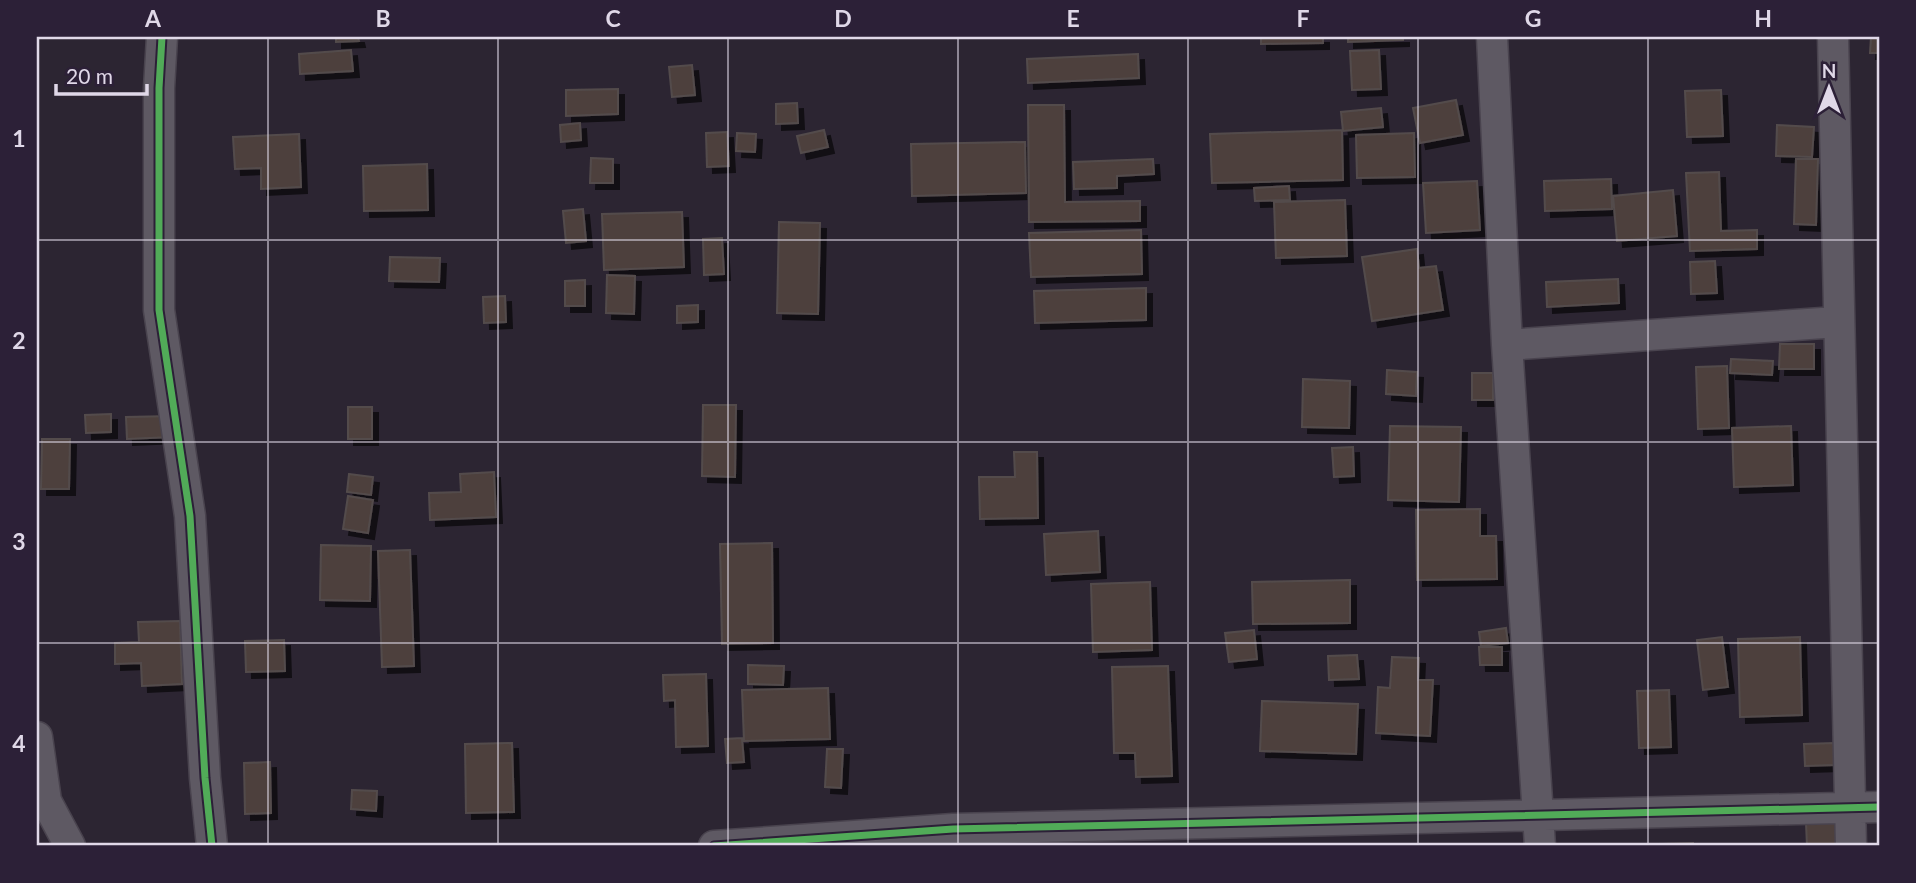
<svg xmlns="http://www.w3.org/2000/svg" width="1916" height="883" viewBox="0 0 1916 883" font-family="Lato,sans-serif">
<style>
.building{fill:#4e413d;stroke:#534b4c;stroke-width:2;filter:url(#shadow)}
.lines{fill:none;stroke-linecap:round;stroke-linejoin:round}
.street-casing{stroke:#49434e;stroke-width:33}
.street{stroke:#5e5963;stroke-width:30}
.cycleway-casing{stroke:#2c2037;stroke-width:11}
.cycleway{stroke:#51ab58;stroke-width:7}
.grid{fill:none;stroke:#e0d8e8;stroke-width:2;stroke-opacity:0.55}
.neatline{fill:none;stroke:#e0d8e8;stroke-width:2.5}
.grid-label{font-size:23px;text-anchor:middle;font-weight:bold;fill:#e0d8e8}
</style>
<defs>
<filter id="shadow"><feDropShadow dx="6" dy="6" stdDeviation="0" flood-color="#0009"/></filter>
</defs>
<rect width="100%" height="100%" fill="#2c2532"/>
<!-- building -->
<path class="building" d="M336,37H358L359,41L336,42Z
M1261,37H1323V43L1261,44Z
M1348,37H1403V40L1348,42Z
M1871,37H1879V53H1870Z
M351,50L353,71L300,74L299,54Z
M1379,50L1381,89L1352,90L1350,51Z
M1138,54L1139,78L1028,83L1027,59Z
M692,65L695,95L672,97L669,67Z
M618,89V114L566,116V90Z
M1721,90L1723,136L1687,137L1685,91Z
M1456,100L1463,135L1420,143L1413,108Z
M797,103L798,123L776,124V104Z
M1028,105H1064L1065,202L1140,201V221L1029,222Z
M1381,108L1383,127L1343,131L1341,112Z
M580,123L581,140L561,142L560,125Z
M1777,125L1814,127L1812,157L1776,156Z
M824,130L828,147L801,153L797,136Z
M1342,130L1343,180L1212,183L1210,134Z
M727,132L729,166L707,167L706,133Z
M737,133L756,134L755,152L736,151Z
M1414,133L1415,177L1357,178L1356,135Z
M299,134L301,187L261,189V168L235,169L233,137Z
M1025,142L1026,193L912,196L911,144Z
M591,158L613,159V183H590Z
M1153,159L1154,174L1117,176V188L1074,189L1073,162Z
M1796,159H1818L1816,225L1794,224Z
M427,164L428,210L364,211L363,166Z
M1719,172L1721,231L1757,230V249L1690,251L1686,173Z
M1611,179L1612,209L1545,211L1544,181Z
M1477,181L1480,230L1426,233L1423,183Z
M1289,186L1290,200L1255,201L1254,188Z
M1673,190L1677,236L1617,241L1613,196Z
M1345,200L1347,256L1276,258L1274,202Z
M583,209L586,241L566,243L563,211Z
M682,212L684,267L604,270L602,214Z
M779,222L820,223L818,314L777,313Z
M1141,230L1142,274L1031,277L1029,233Z
M722,238L724,274L704,275L703,239Z
M1417,249L1419,268L1436,266L1443,310L1372,321L1362,257Z
M390,257L440,258L439,282L389,281Z
M1715,261L1717,293L1691,294L1690,262Z
M607,275L635,276L634,314L606,313Z
M1618,279L1619,303L1547,307L1546,282Z
M585,280V306H565V281Z
M1146,288V320L1035,323L1034,291Z
M505,296L506,322L484,323L483,297Z
M698,305V322L677,323V306Z
M1780,344H1814V369H1779Z
M1731,359L1773,361L1772,375L1730,373Z
M1727,366L1729,428L1698,429L1696,367Z
M1387,370L1417,372L1416,396L1386,394Z
M1472,373H1493V400H1472Z
M1303,379L1350,381L1349,428L1302,427Z
M703,405H736L735,477L702,476Z
M348,407H372V439H348Z
M111,414V432L86,433L85,415Z
M172,416L173,437L127,439L126,417Z
M1390,426L1461,427L1459,502L1388,500Z
M1791,426L1793,485L1734,487L1732,428Z
M42,439H70L69,489H41Z
M1353,447L1354,476L1334,477L1332,448Z
M1014,452H1037L1038,518L980,519L979,477H1015Z
M494,472L496,517L430,520L429,493L461,492L460,474Z
M349,474L373,477L371,495L347,492Z
M348,496L373,500L368,533L343,529Z
M1480,509V536H1496L1497,579L1417,580L1416,510Z
M1098,531L1100,572L1046,575L1044,534Z
M772,543L773,643L722,644L720,544Z
M321,545L371,546L370,601L320,600Z
M410,550L414,666L382,667L378,551Z
M1350,580V623L1253,624L1252,582Z
M1150,582L1152,650L1093,652L1091,584Z
M180,621L182,684L142,686L141,663L115,664V643L139,642L138,622Z
M1506,628L1508,643L1481,646L1479,632Z
M1254,630L1257,659L1229,662L1225,633Z
M1722,637L1728,687L1703,690L1697,640Z
M1800,637L1802,715L1740,717L1738,639Z
M284,640L285,671L246,672L245,641Z
M1479,647H1502V665H1480Z
M1357,655L1359,679L1329,680L1328,656Z
M1392,657L1419,658L1418,680H1433L1430,736L1376,733L1378,687L1390,688Z
M748,665L784,666L783,685L748,684Z
M1168,666L1172,776L1136,777L1135,753H1114L1112,667Z
M706,674L708,746L676,747L675,700L664,701L663,675Z
M828,688L830,739L744,741L742,690Z
M1669,690L1671,747L1639,748L1637,691Z
M1262,701L1358,704L1356,754L1260,751Z
M742,738L744,762L727,763L725,739Z
M512,743L514,812L466,813L465,744Z
M1834,743L1835,765L1805,766L1804,744Z
M827,749H843L841,788L825,787Z
M270,762L271,813L245,814L244,763Z
M352,790L377,791L376,811L351,809Z
M1839,822L1840,845L1807,846L1806,823Z
M1693,843V846H1622V845Z"/>
<g class="lines">
<!-- street casing -->
<g class="street-casing">
<path id="street" d="M162,37L159,88V310L190,516L205,778L212,846
M1492,37L1507,345L1540,846
M1833,37L1851,846
M1507,345L1837,322
M37,737L46,801L70,846
M714,846L953,829L1879,807"/>
</g>
<!-- street -->
<use href="#street" class="street"/>
<!-- cycleway casing -->
<g class="cycleway-casing">
<path id="cycleway" d="M162,37L159,88V310L190,516L205,778L212,846
M714,846L953,829L1879,807"/>
</g>
<!-- cycleway -->
<use href="#cycleway" class="cycleway"/>
</g>
<!-- grid -->
<path class="grid" d="M268,37V846M498,37V846M728,37V846M958,37V846M1188,37V846M1418,37V846M1648,37V846M37,240H1879M37,442H1879M37,643H1879"/>
<!-- border -->
<rect width="1916" height="883" fill="none" stroke="#2c2037" stroke-width="77"/>
<!-- north arrow -->
<g transform="translate(1829 88)" stroke="#2c2037" stroke-width="5" paint-order="stroke">
<path d="M0-5L12 26L0 18L-12 26Z" fill="#e0d8e8"/>
<text y="-10" font-size="19" font-weight="bold" text-anchor="middle" fill="#e0d8e8">N</text>
</g>
<!-- scale -->
<path d="M56 84v10h91v-10" fill="none" stroke="#e0d8e8" stroke-width="3.5"/>
<text x="66" y="84" font-size="21" fill="#e0d8e8" stroke="#2c2037" stroke-width="5" paint-order="stroke">20 m</text>
<rect x="38" y="38" width="1840" height="806" class="neatline"/>
<g class="grid-label">
<text x="153" y="27">A</text>
<text x="383" y="27">B</text>
<text x="613" y="27">C</text>
<text x="843" y="27">D</text>
<text x="1073" y="27">E</text>
<text x="1303" y="27">F</text>
<text x="1533" y="27">G</text>
<text x="1763" y="27">H</text>
<text x="19" y="147">1</text>
<text x="19" y="349">2</text>
<text x="19" y="550">3</text>
<text x="19" y="752">4</text>
</g>
</svg>
